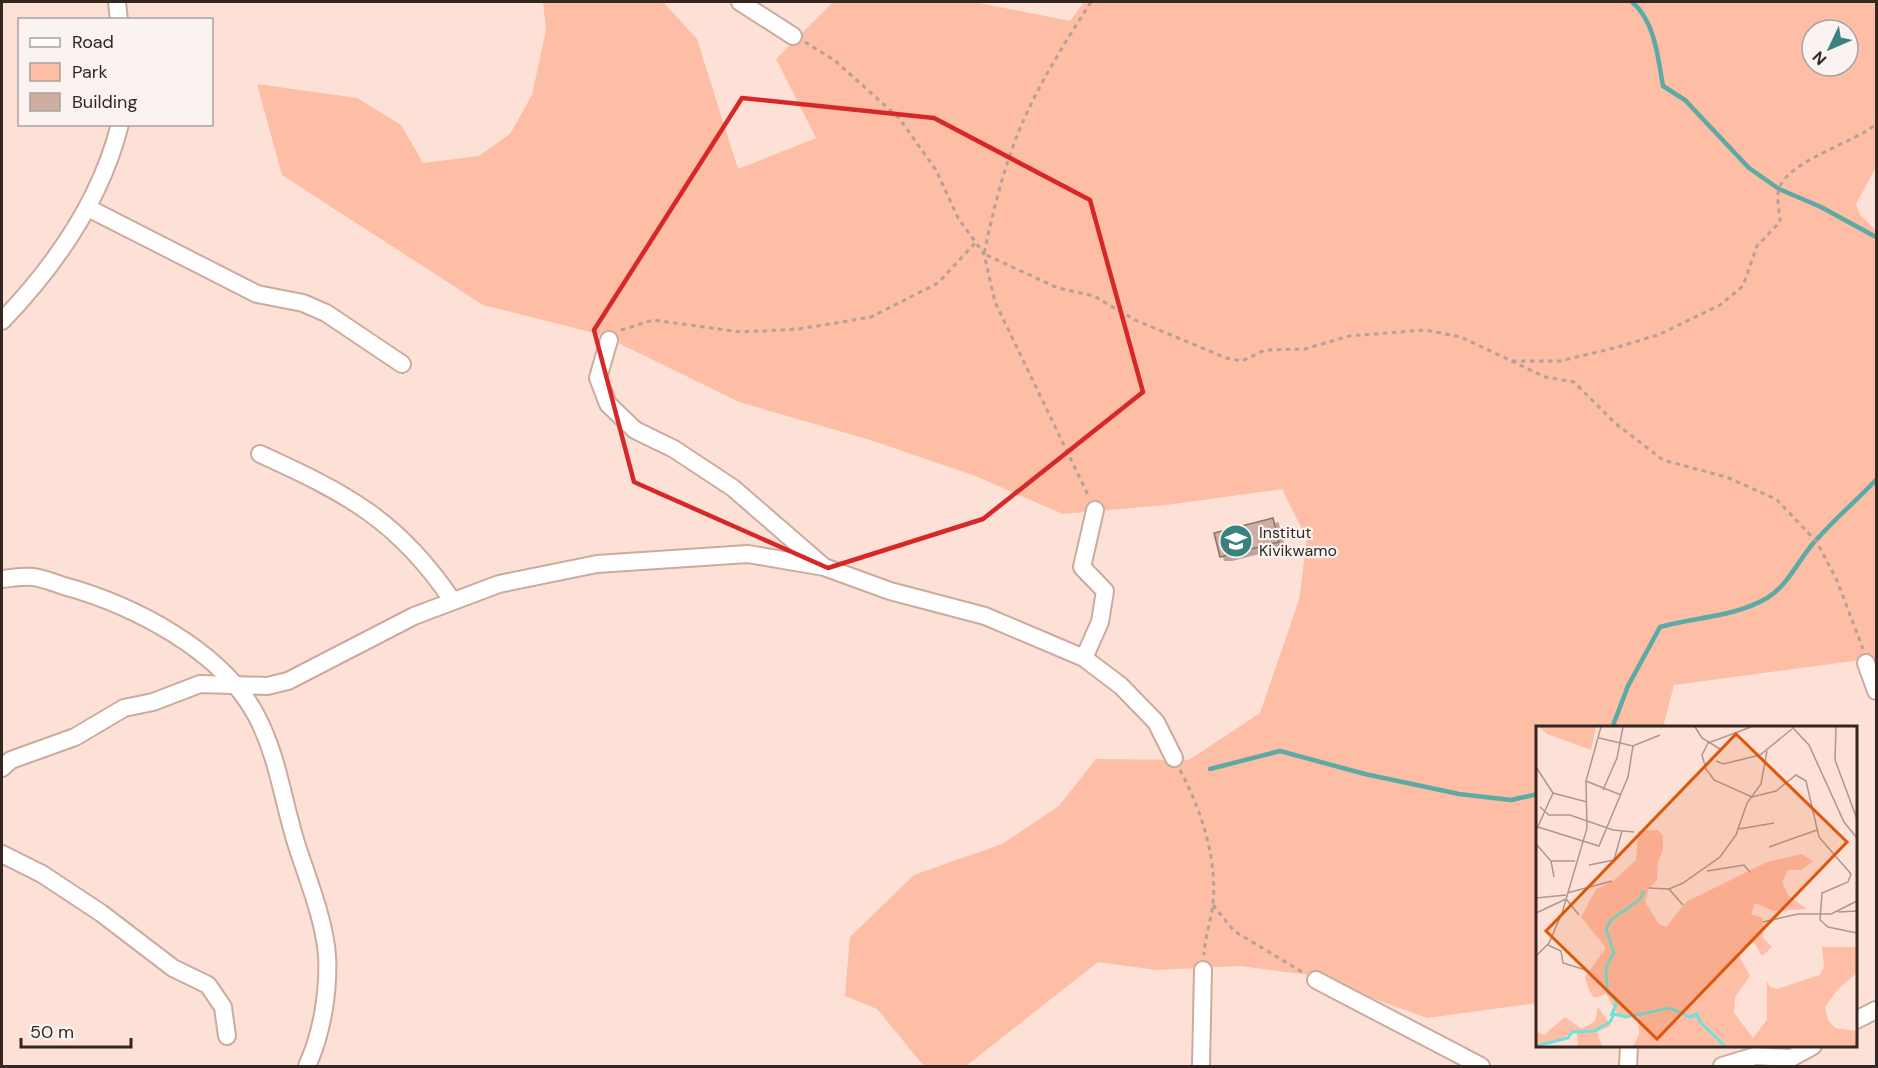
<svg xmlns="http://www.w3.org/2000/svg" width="1878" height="1068" viewBox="0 0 1878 1068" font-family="'DM Sans',sans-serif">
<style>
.green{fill:#febda5;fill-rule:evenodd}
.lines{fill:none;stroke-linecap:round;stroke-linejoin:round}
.stream{stroke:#5caaa4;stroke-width:4.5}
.building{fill:#ceaea1;stroke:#8f7165;stroke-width:1.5;filter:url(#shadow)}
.street-casing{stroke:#ccab9f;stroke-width:20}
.path{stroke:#b6a097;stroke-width:3;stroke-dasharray:4.5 4.5;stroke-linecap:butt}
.street{stroke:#fff;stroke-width:16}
.marked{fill:none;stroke:#d62828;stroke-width:4.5;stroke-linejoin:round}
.labels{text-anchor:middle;stroke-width:4.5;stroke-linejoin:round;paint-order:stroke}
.poi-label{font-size:16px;fill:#342722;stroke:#faf3f1;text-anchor:start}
.inset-river{fill:none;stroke:#6de2db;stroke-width:3}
.inset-road{fill:none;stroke:#ad978f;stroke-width:1.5}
.view{fill:#df560d;fill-opacity:0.15;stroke:#df560d;stroke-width:3}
.inset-edge{fill:none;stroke:#342722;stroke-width:3}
</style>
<defs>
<filter id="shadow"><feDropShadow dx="5" dy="5" stdDeviation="0" flood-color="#0004"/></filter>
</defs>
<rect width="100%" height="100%" fill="#fde1d7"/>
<!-- green -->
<path class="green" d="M543,2H663L697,39L738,169L816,138L776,59L833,2H974L1070,21L1084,2H1876V167L1856,204L1860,215L1876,230V658L1674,685L1663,727L1538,728L1537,1003L1427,1018L1309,975L1240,966L1156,970L1098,962L966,1066H924L877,1009L845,996L850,937L914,875L1002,844L1059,806L1096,759L1189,760L1260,713L1299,600L1307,539L1282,489L1166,505L1063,514L973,475L867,439L739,402L602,335L483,305L282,175L257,84L357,98L401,125L423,163L479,156L510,134L532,95L546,30ZM1812,30H1848V66H1812Z"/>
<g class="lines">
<!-- stream -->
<path class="stream" d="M1632,2C1655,21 1658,58 1663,86L1685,100L1749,168L1779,189L1821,207L1876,237
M1612,728L1628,686L1660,627C1695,617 1735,617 1767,598C1787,586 1797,563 1811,546C1831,522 1855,502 1876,480
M1210,769L1280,751L1365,774L1459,794L1511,800L1538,794"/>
</g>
<!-- building -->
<path class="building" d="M1273,518L1279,542L1220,557L1214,533Z"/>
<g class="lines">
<!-- street casing -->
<g class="street-casing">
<path id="street" d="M117,2L119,20
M740,2L793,36
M88,208L257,294L303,303L326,313L402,364
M2,321C55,266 101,200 120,124
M609,340L598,378L608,404L635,430L674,449L733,488L823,566
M260,454C346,493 398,520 452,600
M2,579C12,578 23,576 33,577C43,578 54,583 64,586C133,605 221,650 256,715C278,756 283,802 297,846C308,880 324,919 327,955C329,991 322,1034 307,1066
M1084,658L1100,622L1105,591L1082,567L1095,510
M1866,663L1876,691
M2,768L11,760L75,737L124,708L153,702L200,684L267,686L288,681L414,616L499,584L597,564L748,554L824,567L890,591L985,616L1084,658L1121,686L1156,722L1174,758
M2,854L42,874L101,913L173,968L208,985L223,1007L227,1036
M1316,980L1481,1066
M1856,1020L1876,1010
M1201,1066L1203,970
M1628,1066L1629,1046
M1722,1066L1755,1056L1791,1058L1813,1046"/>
</g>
<!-- path -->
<path class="path" d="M1091,2C1065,42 1040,82 1021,126C1004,166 993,211 984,254L1058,288L1094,296L1135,320L1226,358L1242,361L1265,350L1305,349L1349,336L1425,330L1461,337L1545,377L1574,382L1615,423L1663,460L1726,477L1776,499L1816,541L1836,578L1863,649
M805,42L834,60L899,118L936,170L958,218L984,254L995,302L1089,497
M621,330L653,320L741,332L799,329L871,317L938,283L976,242
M1512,361H1560L1614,348L1658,335L1720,305L1743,286L1757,246L1780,222C1780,213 1776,199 1779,189C1788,160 1855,143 1876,124
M1180,770C1202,812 1217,857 1213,904C1211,921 1205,936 1204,955
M1213,905L1234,931L1304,973"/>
<!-- street -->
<use href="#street" class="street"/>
</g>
<!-- marked area -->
<path class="marked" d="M742,98L934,118L1090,200L1143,392L983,519L828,568L634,482L594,330Z"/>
<!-- icons -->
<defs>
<g id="school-disc" transform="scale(1.725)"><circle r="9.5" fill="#3a827d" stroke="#faf3f1"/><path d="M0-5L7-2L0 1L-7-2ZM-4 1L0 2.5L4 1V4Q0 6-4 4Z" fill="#fff"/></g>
</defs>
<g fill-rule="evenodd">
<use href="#school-disc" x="1236" y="541"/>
</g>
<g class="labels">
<!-- poi labels -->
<g class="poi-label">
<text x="1259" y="538">Institut<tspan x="1259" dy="18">Kivikwamo</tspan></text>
</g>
</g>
<!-- overview -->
<g transform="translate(1536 726)">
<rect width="321" height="321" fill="#fde1d7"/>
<path d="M3,1H60L55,24L11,8ZM122,104L127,110V123L122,136L121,154L112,164L109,176L123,198L130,201L150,176L231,136L265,128L277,135L265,144H252L246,156L253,170L271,183L237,185L219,177L215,188L227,192V212L236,221L226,230L218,216L201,226L214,250L199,271L198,287L217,312L231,294V255L234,261L241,263L284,249L288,241L286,221H318L321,222V247L302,263L289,281L292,294L299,302L321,305V320H97L103,309L102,290L82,289L70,268L58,272L52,262L49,251L70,222L45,191L60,163L77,155L100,134L102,105ZM62,281L75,300L61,306L66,320H42L41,307L38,306L22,315L0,319V305L8,309L29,291L46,303L59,295Z" fill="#febda5"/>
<path class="inset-river" d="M75,290L81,276L71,265L70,241L78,227L70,203L75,194L103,174L108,165M0,320L32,312L36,306L58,305L74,296L78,288L90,291L134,282L154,291L161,288L164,296L189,320"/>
<path class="inset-road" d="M159,1L166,12L184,23M215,1L172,17L166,29L170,43L178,54L216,71L240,65L260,49L270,55L283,111L315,148L312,156L286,167L284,194L292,201L321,207M256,1L273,19L308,96L321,112M300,1L299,34L321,93M63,12L97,20L124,9M180,35L187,38L224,29L256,3M0,41L17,67L51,76M50,55L85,69M67,64L81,32L87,1M4,81L13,89H34L77,104L98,106M2,101L63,120L92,51L97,20M203,103L238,97M0,105L17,67M0,118L15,135L18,151M233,121L281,104M15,135H39M53,139L78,134L86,105M171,145L208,139L214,146M113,162L133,163L147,157L184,131L200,109L211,77L225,58L231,25M133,163L147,179M31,167L76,155M0,172L30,169M302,186L321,185M0,187L30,173L43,189M227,196L262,188H295L321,175M12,219L25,225L27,237L53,245M0,230L13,217L26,187L51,102L50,55L65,1"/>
<path class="view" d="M200,8L311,116L121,313L10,205Z"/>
<rect width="321" height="321" class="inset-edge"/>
</g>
<!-- border -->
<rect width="1878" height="1068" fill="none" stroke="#342722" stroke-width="6"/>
<!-- legend -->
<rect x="18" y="18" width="195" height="108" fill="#faf3f1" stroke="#aba19e" stroke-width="1.5"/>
<rect x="30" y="38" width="30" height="9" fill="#ffffff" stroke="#aba19e" stroke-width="1.5"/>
<text x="72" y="48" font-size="18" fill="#342722">Road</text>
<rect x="30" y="63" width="30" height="18" fill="#febda5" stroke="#aba19e" stroke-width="1.5"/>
<text x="72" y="78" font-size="18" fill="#342722">Park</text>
<rect x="30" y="93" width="30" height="18" fill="#ceaea1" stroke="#aba19e" stroke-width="1.5"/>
<text x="72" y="108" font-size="18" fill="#342722">Building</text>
<!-- north arrow -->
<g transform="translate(1830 48) rotate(226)"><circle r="28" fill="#faf3f1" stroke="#aba19e" stroke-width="1.5"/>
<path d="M0-4.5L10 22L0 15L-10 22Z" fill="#3a827d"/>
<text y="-9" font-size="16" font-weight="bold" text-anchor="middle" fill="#342722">N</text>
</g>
<!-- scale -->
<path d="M21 1038v9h110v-9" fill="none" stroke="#342722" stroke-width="3"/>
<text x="30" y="1038" font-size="18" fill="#342722" stroke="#faf3f1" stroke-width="4.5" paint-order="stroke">50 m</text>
</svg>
